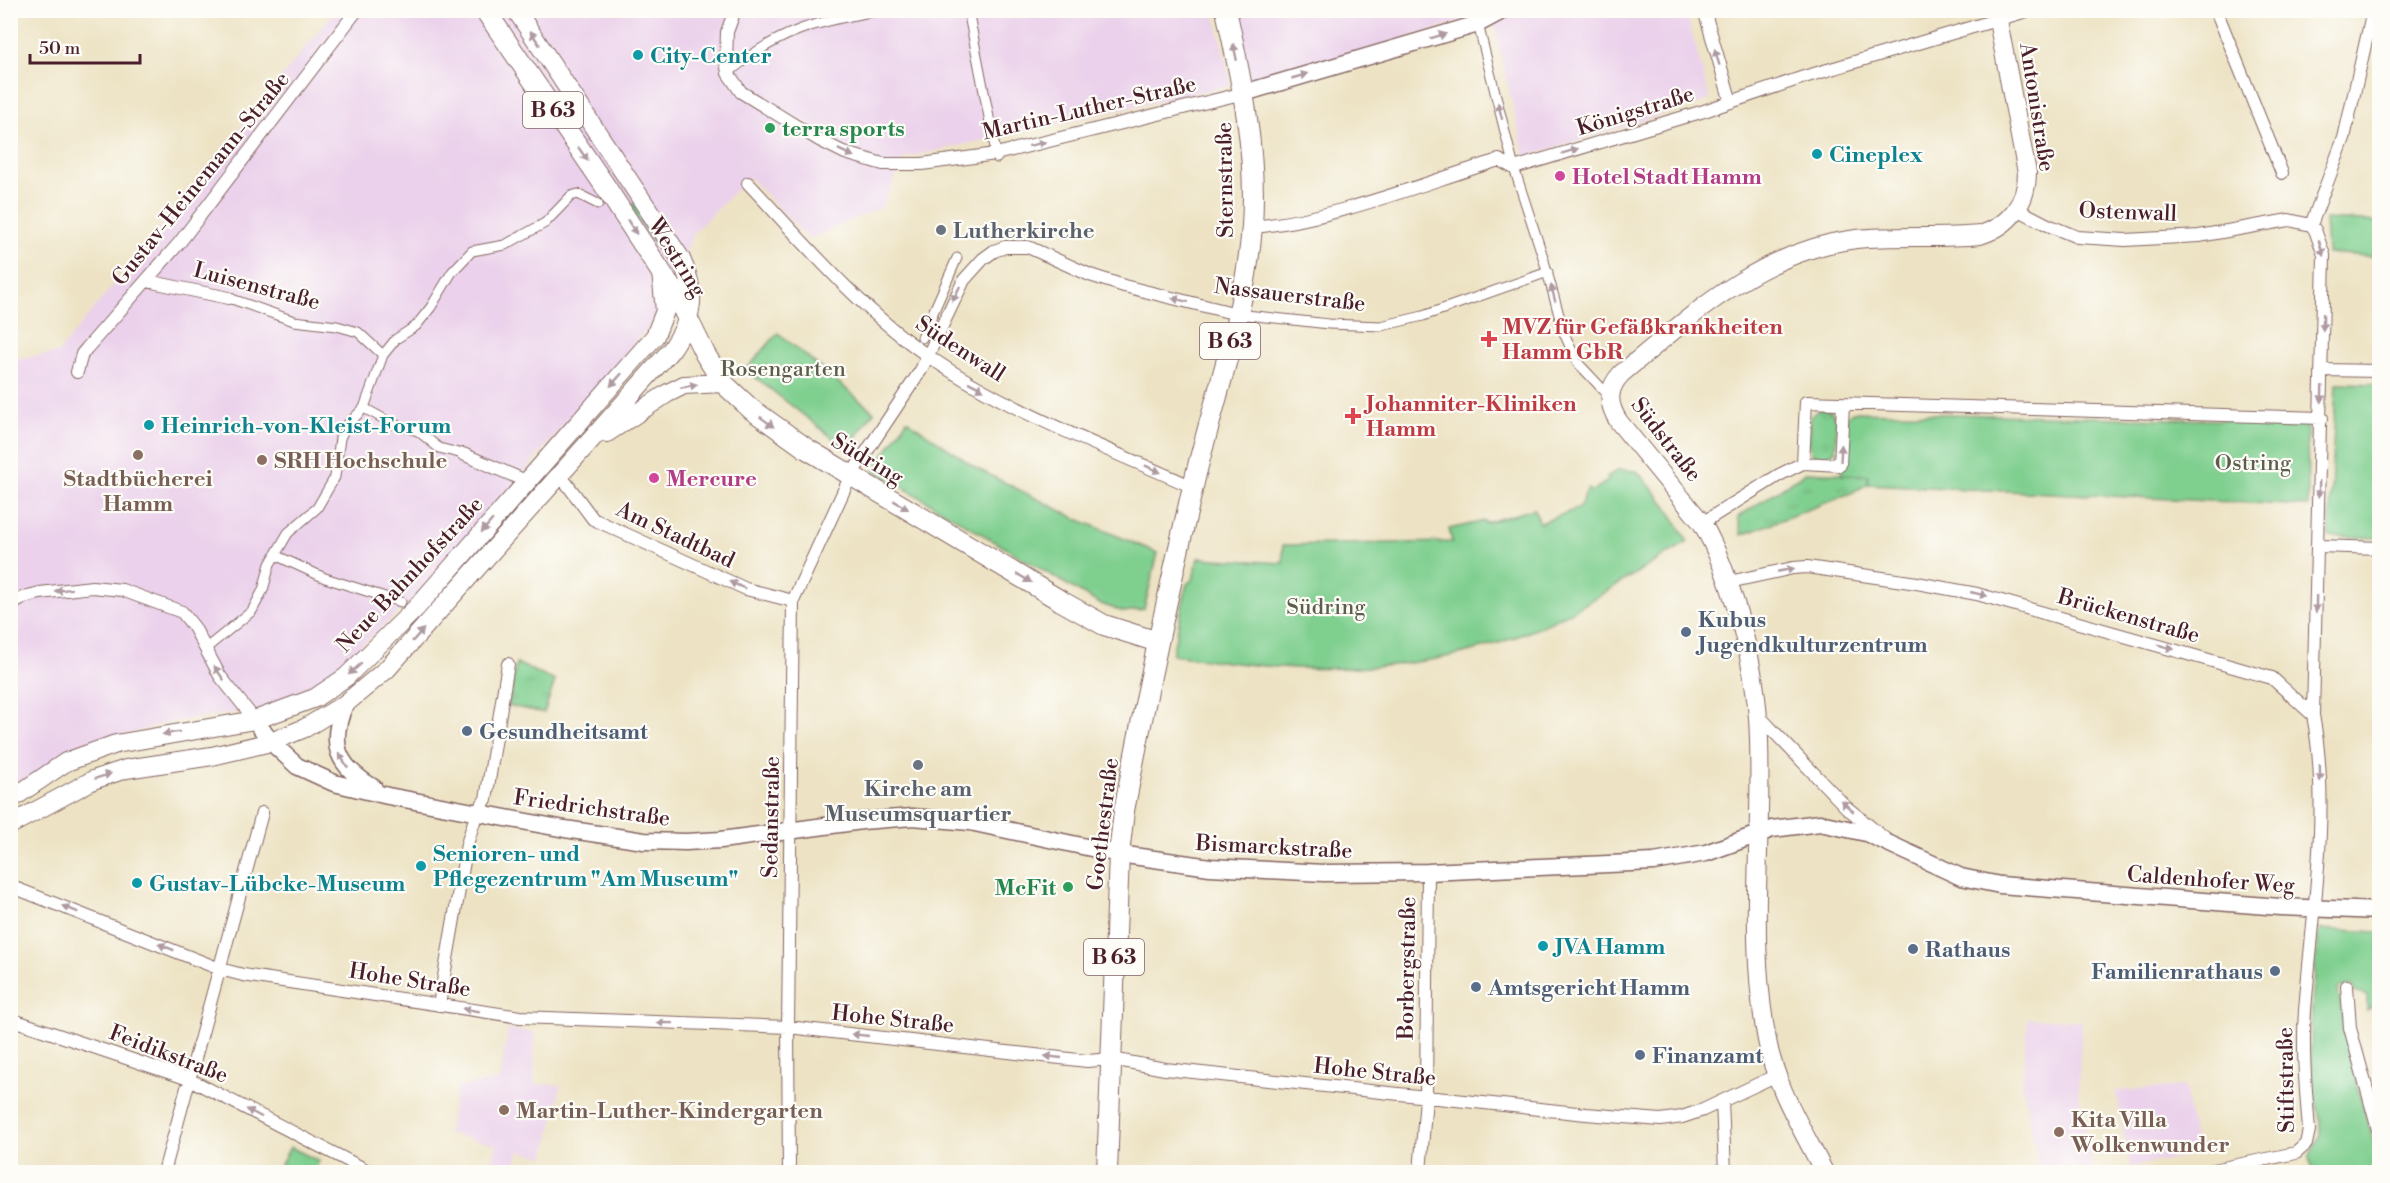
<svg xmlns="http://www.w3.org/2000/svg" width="2390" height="1183" viewBox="0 0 2390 1183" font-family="'Libre Bodoni',serif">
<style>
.built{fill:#ebd1eb}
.grass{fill:url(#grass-tufts);stroke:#64775d;stroke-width:1.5}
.park{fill:#7fcf8f;stroke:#64775d;stroke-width:1.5}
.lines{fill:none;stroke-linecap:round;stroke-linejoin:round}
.pedestrian-casing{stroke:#836461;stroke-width:11}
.minor-casing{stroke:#836461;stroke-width:14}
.tertiary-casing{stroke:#836461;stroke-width:19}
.secondary-casing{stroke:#836461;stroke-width:20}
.primary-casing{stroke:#836461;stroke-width:22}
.pedestrian{stroke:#fff;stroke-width:9}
.minor{stroke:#fff;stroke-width:12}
.tertiary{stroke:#fff;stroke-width:16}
.secondary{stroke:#fff;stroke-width:18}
.primary{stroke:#fff;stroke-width:20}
.oneway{fill:#ae9aa0}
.culture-dot{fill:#0f9aa8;stroke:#fdfcf7;stroke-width:2}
.leisure-dot{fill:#2e9e5b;stroke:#fdfcf7;stroke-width:2}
.hotel-dot{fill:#d1479c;stroke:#fdfcf7;stroke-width:2}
.worship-dot{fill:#6b7280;stroke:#fdfcf7;stroke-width:2}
.health-dot{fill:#e0444e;stroke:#fdfcf7;stroke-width:2}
.education-dot{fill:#8d6e63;stroke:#fdfcf7;stroke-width:2}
.service-dot{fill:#5c6f8a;stroke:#fdfcf7;stroke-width:2}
.labels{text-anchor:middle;stroke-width:4.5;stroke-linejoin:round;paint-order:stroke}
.shield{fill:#fdfcf7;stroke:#806168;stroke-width:1.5}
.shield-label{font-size:21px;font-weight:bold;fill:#4a1f2b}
.culture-label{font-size:22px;font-weight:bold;fill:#0d838f;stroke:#fdfcf7;text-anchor:start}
.street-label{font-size:22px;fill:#4a1f2b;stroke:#fdfcf7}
.leisure-label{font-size:22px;font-weight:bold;fill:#27864d;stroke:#fdfcf7;text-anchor:start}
.hotel-label{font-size:22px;font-weight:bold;fill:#b23c85;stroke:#fdfcf7;text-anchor:start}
.worship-label{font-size:22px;font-weight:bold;fill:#5b616d;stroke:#fdfcf7;text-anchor:start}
.health-label{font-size:22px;font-weight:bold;fill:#be3a42;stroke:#fdfcf7;text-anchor:start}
.park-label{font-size:22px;fill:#5d5d4e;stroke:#fdfcf7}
.education-label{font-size:22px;font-weight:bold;fill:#785e54;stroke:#fdfcf7;text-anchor:start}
.service-label{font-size:22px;font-weight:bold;fill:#4e5e75;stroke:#fdfcf7;text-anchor:start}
</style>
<defs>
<pattern id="grass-tufts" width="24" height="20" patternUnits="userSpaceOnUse" patternTransform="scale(1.5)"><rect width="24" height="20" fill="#7fcf8f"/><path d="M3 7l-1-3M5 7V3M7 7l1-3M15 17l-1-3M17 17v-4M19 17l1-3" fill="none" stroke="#6fb17c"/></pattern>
</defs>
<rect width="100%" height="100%" fill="#fdfcf7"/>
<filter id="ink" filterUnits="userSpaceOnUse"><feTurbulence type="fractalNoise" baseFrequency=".0167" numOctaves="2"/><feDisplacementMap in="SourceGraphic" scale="12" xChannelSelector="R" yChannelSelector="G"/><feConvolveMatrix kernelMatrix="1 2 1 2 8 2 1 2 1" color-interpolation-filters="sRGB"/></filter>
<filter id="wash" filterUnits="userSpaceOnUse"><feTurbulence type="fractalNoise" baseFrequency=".008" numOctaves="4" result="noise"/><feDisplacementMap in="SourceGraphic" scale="24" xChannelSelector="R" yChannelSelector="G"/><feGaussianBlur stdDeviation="1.35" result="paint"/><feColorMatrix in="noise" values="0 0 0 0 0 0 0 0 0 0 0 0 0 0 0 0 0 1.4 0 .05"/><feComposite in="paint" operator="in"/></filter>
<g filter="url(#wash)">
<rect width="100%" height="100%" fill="#ede3c4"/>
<!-- built -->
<path class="built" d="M335,11H1214L1231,85L904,158L882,207L809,239L749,177L695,231L656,318L422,591L339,666L278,707L169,722L75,751L11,794L10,360L58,353Z
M1235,11H1686L1710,100L1525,157L1491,13L1257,81L1250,78Z
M2028,1018L2082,1021L2078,1091L2093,1172H2040L2022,1083Z
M508,1029L534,1033V1084L561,1085L545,1157L519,1151L514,1172H489L497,1145L447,1133L458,1087L500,1080Z
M2185,1086L2196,1154L2130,1167L2116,1091Z"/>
<!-- grass -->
<path class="grass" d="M635,203L673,261L680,276L678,278L675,276L630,206Z
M1820,409L1830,410L1837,420L1835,451L1824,458L1812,454L1809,445L1811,416Z
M1806,472L1869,475L1868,484L1851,493L1742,535L1738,517Z
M516,663L555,681L544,713L509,706Z"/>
<!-- park -->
<path class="park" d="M2325,219L2379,222V257L2327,253Z
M778,333L874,412L847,449L746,370Z
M2336,383L2379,384V538L2329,536Z
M1852,412L2307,422L2308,506L1868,484V475H1842L1847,417Z
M907,420L978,469L1077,519L1158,553L1144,609L1124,612L1098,603L874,470Z
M1618,470L1637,471L1666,505L1688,542C1634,572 1584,610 1526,633C1454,662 1375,671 1298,668C1256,667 1214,660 1172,655L1187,584L1193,579L1198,558L1283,563V545L1452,542L1449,529L1484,521L1485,523L1534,509L1540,523L1579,508L1588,488L1591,492L1609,480L1607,477Z
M2319,929L2379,932V1001L2367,1010V996L2354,992L2353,985L2338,988C2344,1029 2352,1071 2364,1110C2371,1134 2379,1147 2379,1172H2312L2309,1157L2320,1137V1119L2314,1092L2311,1051L2312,1005Z
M290,1147L319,1161L314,1172H277Z"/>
</g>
<g filter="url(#ink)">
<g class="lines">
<!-- pedestrian casing -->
<g class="pedestrian-casing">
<path id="pedestrian" d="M968,10L997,158
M1478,24L1514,168L1543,257L1564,333L1577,362L1610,397
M728,73C779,30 818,21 882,10
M229,298L294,321L337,326L358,332L383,355
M1237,314L1329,324L1381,326L1423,316L1548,272
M922,338L957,258
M364,408L393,424L418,431L439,448L463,454
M275,555L325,578L401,602
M205,649L252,611L263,590L270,564L288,533L317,508L335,477L340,438L346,426L364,408L383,355L396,339L416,326L431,307L452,272L472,251L505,245L545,223L571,196L578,194L598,204"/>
</g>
<!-- minor casing -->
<g class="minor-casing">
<path id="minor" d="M735,10L727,32L726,61L728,73L741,92L819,140L845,153L883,164H922L996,154L1244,93
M1704,10L1731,102
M2216,10L2282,173
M748,183C805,244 860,309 928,356C1009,412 1104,447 1193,487
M2017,209L2048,225L2077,237L2125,240L2199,236L2289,220L2311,225
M2311,225L2344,138L2373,10
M1252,227C1333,220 1421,184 1499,160L1514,168L1704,111L1804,77L2030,10
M147,281L229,298
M2322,370L2380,371
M77,372L82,354L87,348L180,242L357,10
M463,454L526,481
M1803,463L1806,402L2322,418
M561,476L593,519L746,589L793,601
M1702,523L1779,475L1803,463L1840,465L1843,404
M2318,546L2380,548
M1729,582L1793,568L1807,567L1917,583L1977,594L2272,678L2313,715
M10,606L24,597L40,593L92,587L122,590L182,612L194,627L220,676L255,720
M1758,715L1846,807L1884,838
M10,886L220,969L243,975L520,1017L788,1027L1087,1061L1112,1059L1165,1069L1586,1114L1661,1120L1682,1117L1703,1110L1777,1075
M2347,986L2350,1028L2380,1137
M439,1005L467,844L477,812L486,799L508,664
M10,1019L189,1079L370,1172
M1722,1101L1725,1172
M164,1172L262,813
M789,1172L788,1027L793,601L851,475L921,370L964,280L983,259L994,251L1005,247H1028L1090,275L1124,286L1237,314
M1420,1172L1426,1098L1428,872
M2204,1172L2296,1153L2306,1144L2309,1130C2306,1091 2302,1051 2305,1011C2312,915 2331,811 2313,715L2324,255L2315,230L2311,225"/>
</g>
<!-- tertiary casing -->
<g class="tertiary-casing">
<path id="tertiary" d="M1244,93L1478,24L1504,10
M345,704C328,745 337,766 374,788
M255,720L271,742L297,766L334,783L388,796L565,829L644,841L686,842L721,840L862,821L913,817L970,822L1119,854L1210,867L1324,873L1428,872L1654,862L1706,853L1772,829L1820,823L1866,833L1961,877L2000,885L2280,907L2380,911"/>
</g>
<!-- secondary casing -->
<g class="secondary-casing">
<path id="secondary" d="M607,433L668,393L684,385L723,383
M10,800L66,762L116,744L255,720L315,698L346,677L416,608L655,336L665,311L661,272
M10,825L93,780L126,769L212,756L271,742L305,728L345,704L387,669L671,350C693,318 698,295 681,259L516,10
M1824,1172C1803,1130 1775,1086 1767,1040C1746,932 1765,826 1758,718C1754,660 1731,574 1702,523L1619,422C1608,405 1606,390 1621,374C1692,315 1760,251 1856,239C1897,235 1939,239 1980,235C2009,226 2027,203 2027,173L1996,10"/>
</g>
<!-- primary casing -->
<g class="primary-casing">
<path id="primary" d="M485,10L603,183L663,275L677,297L705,354L723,383L751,409L807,449L1061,601L1104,625L1158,642
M1107,1172L1119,854L1124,811C1145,700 1169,589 1195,478C1215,396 1246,310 1252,226C1257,153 1242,82 1226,10"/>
</g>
<!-- pedestrian -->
<use href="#pedestrian" class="pedestrian"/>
<!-- minor -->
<use href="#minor" class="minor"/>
<!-- tertiary -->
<use href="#tertiary" class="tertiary"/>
<!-- secondary -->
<use href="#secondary" class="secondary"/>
<!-- primary -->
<use href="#primary" class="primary"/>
</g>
<!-- one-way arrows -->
<defs><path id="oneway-solid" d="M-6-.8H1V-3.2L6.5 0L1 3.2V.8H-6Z" transform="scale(1.5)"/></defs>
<g class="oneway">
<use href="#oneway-solid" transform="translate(1438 36) rotate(-17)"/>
<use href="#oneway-solid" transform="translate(535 38) rotate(-124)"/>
<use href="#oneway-solid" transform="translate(1235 52) rotate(-102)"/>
<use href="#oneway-solid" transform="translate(1717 57) rotate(-106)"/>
<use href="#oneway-solid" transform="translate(1300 76) rotate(-16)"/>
<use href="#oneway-solid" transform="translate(1500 111) rotate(-104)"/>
<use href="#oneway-solid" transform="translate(1037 144) rotate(-14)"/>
<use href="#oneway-solid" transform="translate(1570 151) rotate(-17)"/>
<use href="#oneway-solid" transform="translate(846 153) rotate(25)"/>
<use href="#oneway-solid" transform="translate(583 154) rotate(55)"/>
<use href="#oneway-solid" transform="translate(632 227) rotate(57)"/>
<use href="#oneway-solid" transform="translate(2321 248) rotate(74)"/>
<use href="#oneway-solid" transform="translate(1553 293) rotate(-105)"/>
<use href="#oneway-solid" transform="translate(956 294) rotate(117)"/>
<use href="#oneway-solid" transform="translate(1180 300) rotate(-166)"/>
<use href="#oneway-solid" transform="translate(2323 322) rotate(91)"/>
<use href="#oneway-solid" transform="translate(616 380) rotate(132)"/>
<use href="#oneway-solid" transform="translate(689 386) rotate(-11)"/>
<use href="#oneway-solid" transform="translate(976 386) rotate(27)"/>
<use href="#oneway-solid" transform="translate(2322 394) rotate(92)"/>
<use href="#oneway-solid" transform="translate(767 422) rotate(37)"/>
<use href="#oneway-solid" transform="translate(1841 453) rotate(-87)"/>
<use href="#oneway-solid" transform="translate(1153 469) rotate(24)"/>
<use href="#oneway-solid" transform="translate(2319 489) rotate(92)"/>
<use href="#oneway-solid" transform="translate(901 505) rotate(31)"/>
<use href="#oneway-solid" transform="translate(487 526) rotate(131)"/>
<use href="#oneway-solid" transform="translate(1786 570) rotate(-11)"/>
<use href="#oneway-solid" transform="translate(1024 578) rotate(31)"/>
<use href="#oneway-solid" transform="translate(737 585) rotate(-156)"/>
<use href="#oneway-solid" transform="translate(63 590) rotate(173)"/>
<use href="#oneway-solid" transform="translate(1979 594) rotate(13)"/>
<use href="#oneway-solid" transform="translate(2316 604) rotate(91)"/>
<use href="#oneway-solid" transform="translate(418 635) rotate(-48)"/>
<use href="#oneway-solid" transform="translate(2166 647) rotate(16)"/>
<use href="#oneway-solid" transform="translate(355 669) rotate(139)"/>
<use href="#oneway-solid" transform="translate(219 673) rotate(-125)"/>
<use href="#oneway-solid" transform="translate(171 733) rotate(171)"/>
<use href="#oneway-solid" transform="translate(343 760) rotate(-123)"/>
<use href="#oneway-solid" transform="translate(2320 773) rotate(89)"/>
<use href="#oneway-solid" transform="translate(103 776) rotate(-18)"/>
<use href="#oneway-solid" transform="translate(1847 806) rotate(-139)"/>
<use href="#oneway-solid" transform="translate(70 909) rotate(-158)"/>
<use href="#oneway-solid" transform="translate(166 947) rotate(-158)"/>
<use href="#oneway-solid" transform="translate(471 1010) rotate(-171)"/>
<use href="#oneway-solid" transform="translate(665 1023) rotate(-179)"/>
<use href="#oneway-solid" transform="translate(860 1035) rotate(-174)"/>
<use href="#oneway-solid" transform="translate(1053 1057) rotate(-174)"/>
<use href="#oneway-solid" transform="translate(254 1113) rotate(-152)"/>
</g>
</g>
<!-- markers -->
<g class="culture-dot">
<circle cx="638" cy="55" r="6"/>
<circle cx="1817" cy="154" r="6"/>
<circle cx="149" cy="425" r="6"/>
<circle cx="421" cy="866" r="6"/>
<circle cx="137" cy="883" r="6"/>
<circle cx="1543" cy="946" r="6"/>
</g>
<g class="leisure-dot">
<circle cx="770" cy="128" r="6"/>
<circle cx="1068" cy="887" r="6"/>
</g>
<g class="hotel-dot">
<circle cx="1560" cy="176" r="6"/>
<circle cx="654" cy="478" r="6"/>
</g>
<g class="worship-dot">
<circle cx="941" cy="230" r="6"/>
<circle cx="918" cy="765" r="6"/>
</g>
<g class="health-dot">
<path d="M1486 330h6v6h6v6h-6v6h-6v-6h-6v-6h6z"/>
<path d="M1350 407h6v6h6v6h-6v6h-6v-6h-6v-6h6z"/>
</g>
<g class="education-dot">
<circle cx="138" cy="455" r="6"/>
<circle cx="262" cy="460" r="6"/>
<circle cx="504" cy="1110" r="6"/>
<circle cx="2059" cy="1132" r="6"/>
</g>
<g class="service-dot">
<circle cx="1686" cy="632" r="6"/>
<circle cx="467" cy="731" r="6"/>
<circle cx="1913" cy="949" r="6"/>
<circle cx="2275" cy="971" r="6"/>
<circle cx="1476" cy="987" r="6"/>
<circle cx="1640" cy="1055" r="6"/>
</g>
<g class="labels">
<!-- shield labels -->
<g class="shield">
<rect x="523" y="92" width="60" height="36" rx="4.5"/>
<rect x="1200" y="323" width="60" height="36" rx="4.5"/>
<rect x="1084" y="939" width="60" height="36" rx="4.5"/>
</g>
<g class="shield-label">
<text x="553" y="117">B 63</text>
<text x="1230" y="348">B 63</text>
<text x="1114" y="964">B 63</text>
</g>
<!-- culture labels -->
<g class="culture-label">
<text x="650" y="63">City-Center</text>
<text x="1829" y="162">Cineplex</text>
<text x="161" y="433">Heinrich-von-Kleist-Forum</text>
<text x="433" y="861">Senioren- und<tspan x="433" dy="25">Pflegezentrum "Am Museum"</tspan></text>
<text x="149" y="891">Gustav-Lübcke-Museum</text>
<text x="1555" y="954">JVA Hamm</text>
</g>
<!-- street labels -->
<g class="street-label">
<text transform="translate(1089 107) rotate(-13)" y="8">Martin-Luther-Straße</text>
<text transform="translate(2038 107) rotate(81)" y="8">Antonistraße</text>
<text transform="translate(1635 110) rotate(-17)" y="8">Königstraße</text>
<text transform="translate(200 178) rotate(-51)" y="8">Gustav-Heinemann-Straße</text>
<text transform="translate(1224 180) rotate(-91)" y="8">Sternstraße</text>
<text transform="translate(2128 211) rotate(2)" y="8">Ostenwall</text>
<text transform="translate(678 257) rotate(58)" y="8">Westring</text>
<text transform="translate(257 285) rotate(15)" y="8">Luisenstraße</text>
<text transform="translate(1290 294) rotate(7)" y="8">Nassauerstraße</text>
<text transform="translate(961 348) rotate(33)" y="8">Südenwall</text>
<text transform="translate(1667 439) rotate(52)" y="8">Südstraße</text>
<text transform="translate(868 458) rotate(31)" y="8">Südring</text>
<text transform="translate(676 534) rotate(25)" y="8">Am Stadtbad</text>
<text transform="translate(409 574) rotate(-47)" y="8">Neue Bahnhofstraße</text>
<text transform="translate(2129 615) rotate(16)" y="8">Brückenstraße</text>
<text transform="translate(592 807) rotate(8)" y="8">Friedrichstraße</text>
<text transform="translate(770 817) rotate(-89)" y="8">Sedanstraße</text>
<text transform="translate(1102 824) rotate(-83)" y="8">Goethestraße</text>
<text transform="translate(1274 846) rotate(3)" y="8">Bismarckstraße</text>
<text transform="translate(2211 879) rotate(4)" y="8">Caldenhofer Weg</text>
<text transform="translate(1406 968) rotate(-89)" y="8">Borbergstraße</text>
<text transform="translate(410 979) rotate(9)" y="8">Hohe Straße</text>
<text transform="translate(893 1018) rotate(6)" y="8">Hohe Straße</text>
<text transform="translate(169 1053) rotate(21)" y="8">Feidikstraße</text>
<text transform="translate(1375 1071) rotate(6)" y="8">Hohe Straße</text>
<text transform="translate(2285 1080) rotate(-91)" y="8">Stiftstraße</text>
</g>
<!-- leisure labels -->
<g class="leisure-label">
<text x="782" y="136">terra sports</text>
<text x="1056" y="895" text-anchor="end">McFit</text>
</g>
<!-- hotel labels -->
<g class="hotel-label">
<text x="1572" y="184">Hotel Stadt Hamm</text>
<text x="666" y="486">Mercure</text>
</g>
<!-- worship labels -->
<g class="worship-label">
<text x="953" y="238">Lutherkirche</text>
<text x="918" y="796" text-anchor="middle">Kirche am<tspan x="918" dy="25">Museumsquartier</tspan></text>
</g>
<!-- health labels -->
<g class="health-label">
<text x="1502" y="334">MVZ für Gefäßkrankheiten<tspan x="1502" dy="25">Hamm GbR</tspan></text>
<text x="1366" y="411">Johanniter-Kliniken<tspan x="1366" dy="25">Hamm</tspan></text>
</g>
<!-- park labels -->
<g class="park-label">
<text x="783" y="376">Rosengarten</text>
<text x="2253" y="470">Ostring</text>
<text x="1326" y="614">Südring</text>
</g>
<!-- education labels -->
<g class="education-label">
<text x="274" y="468">SRH Hochschule</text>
<text x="138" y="486" text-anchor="middle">Stadtbücherei<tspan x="138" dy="25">Hamm</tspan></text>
<text x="516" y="1118">Martin-Luther-Kindergarten</text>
<text x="2071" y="1127">Kita Villa<tspan x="2071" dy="25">Wolkenwunder</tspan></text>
</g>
<!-- service labels -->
<g class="service-label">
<text x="1698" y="627">Kubus<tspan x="1698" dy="25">Jugendkulturzentrum</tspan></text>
<text x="479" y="739">Gesundheitsamt</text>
<text x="1925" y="957">Rathaus</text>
<text x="2263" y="979" text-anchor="end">Familienrathaus</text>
<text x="1488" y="995">Amtsgericht Hamm</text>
<text x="1652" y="1063">Finanzamt</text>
</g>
</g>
<!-- margin -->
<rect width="2390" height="1183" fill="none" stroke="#fdfcf7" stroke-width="36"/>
<!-- scale -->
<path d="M30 54v9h110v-9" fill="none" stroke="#4a1f2b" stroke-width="3"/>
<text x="39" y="54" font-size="18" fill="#4a1f2b" stroke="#fdfcf7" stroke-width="4.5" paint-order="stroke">50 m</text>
</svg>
